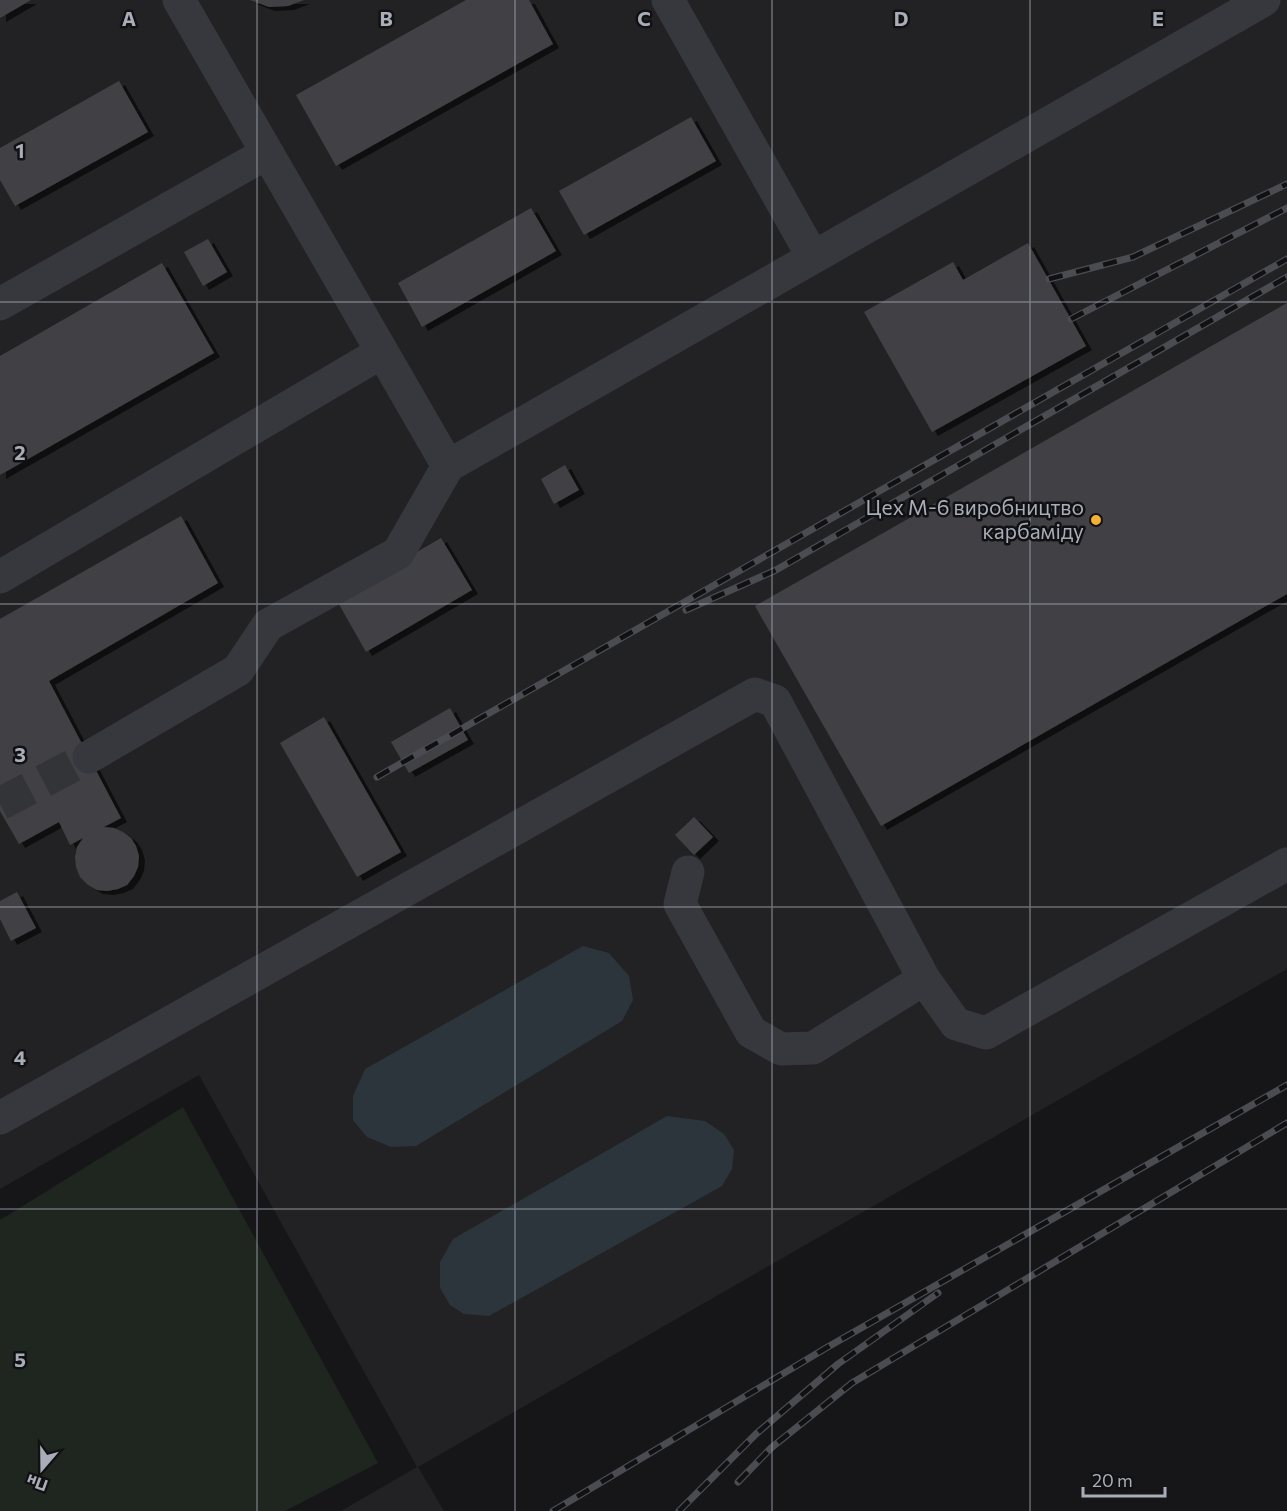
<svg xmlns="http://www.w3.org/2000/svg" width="1287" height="1511" viewBox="0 0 1287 1511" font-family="Commissioner,sans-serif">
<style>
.built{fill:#222225}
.green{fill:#1e261f}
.water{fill:#2c353c}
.building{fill:#404145;filter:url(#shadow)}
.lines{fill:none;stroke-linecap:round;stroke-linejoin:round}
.minor-tunnel{stroke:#333438;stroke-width:33;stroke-dasharray:33 16;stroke-linecap:butt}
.minor{stroke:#37383d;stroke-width:33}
.rail-casing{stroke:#4a4c52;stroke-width:7}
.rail{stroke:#111113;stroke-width:4.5;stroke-dasharray:14;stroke-linecap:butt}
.grid{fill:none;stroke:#a8adb8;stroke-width:1.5;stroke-opacity:0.55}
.poi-dot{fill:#f2b134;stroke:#111113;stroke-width:2}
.labels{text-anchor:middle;stroke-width:5;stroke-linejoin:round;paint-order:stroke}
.poi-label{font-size:21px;fill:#a8adb8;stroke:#111113;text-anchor:end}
.grid-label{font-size:20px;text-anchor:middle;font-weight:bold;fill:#a8adb8;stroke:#111113;stroke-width:5;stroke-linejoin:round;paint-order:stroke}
</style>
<defs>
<filter id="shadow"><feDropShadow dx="6" dy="4" stdDeviation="0" flood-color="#0009"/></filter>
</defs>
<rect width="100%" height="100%" fill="#161618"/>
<!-- built -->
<path class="built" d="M0,0H1287V969L418,1467L444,1511H341L417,1467L199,1075L0,1189Z"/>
<!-- green -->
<path class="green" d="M183,1107L378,1463L285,1511H0V1220Z"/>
<!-- water -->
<path class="water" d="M583,946L609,953L629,976L633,1000L622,1021L416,1146L391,1147L367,1137L353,1120V1096L365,1069Z
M667,1116L705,1121L724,1134L734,1150L732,1169L722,1186L489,1316L464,1314L450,1305L440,1288V1262L453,1239Z"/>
<!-- building -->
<path class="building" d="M0,0H31L0,18Z
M250,0H304L288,6L269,7Z
M466,0H529L553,44L336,166L296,95Z
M119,81L148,132L15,206L0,180V148Z
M691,117L716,161L584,235L559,191Z
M531,208L556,251L422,327L398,283Z
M208,239L227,272L203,286L184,252Z
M1028,243L1086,346L932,432L864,312L953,262L963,280Z
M162,263L214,353L0,475V356Z
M1287,303V594L881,826L755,606Z
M565,465L579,490L554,504L541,479Z
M181,516L218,583L49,681L121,818L104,827L114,828L123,832L131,838L136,846L139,856L138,867L134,876L127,885L118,889L107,891L97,890L88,885L80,877L76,867L75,857L77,847L83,838L70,845L59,822L19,844L0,811V619Z
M441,538L472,590L366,652L336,599Z
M450,708L468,740L409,773L391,742Z
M324,717L401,852L357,877L280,743Z
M694,817L713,837L694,855L675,835Z
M17,892L36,928L11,941L0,919V901Z"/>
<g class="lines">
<!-- minor-tunnel -->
<path class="minor-tunnel" d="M0,804L89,757"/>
<!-- minor -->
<path class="minor" d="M179,0L448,466L1264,0
M668,0L813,257
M0,304L267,153
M0,577L382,352
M89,757L238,670L268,625L398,553L448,466
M688,872L680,904L751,1032L781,1049L813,1048L924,979
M0,1118L755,694L775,701L924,979L956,1024L986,1033L1287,864"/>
<!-- rail casing -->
<g class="rail-casing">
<path id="rail" d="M1049,279L1133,257L1287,184
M1071,319L1287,208
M686,610L776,570L1287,277
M377,777L1287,259
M738,1482L771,1448L852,1383L1287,1123
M553,1511L826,1348L1287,1085
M679,1511L756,1434L838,1364L938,1293"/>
</g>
<!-- rail -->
<use href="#rail" class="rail"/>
</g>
<!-- grid -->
<path class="grid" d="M257,0V1511M515,0V1511M772,0V1511M1030,0V1511M0,302H1287M0,604H1287M0,907H1287M0,1209H1287"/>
<!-- markers -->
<circle class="poi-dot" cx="1096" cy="520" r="6"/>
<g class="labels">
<!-- poi labels -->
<g class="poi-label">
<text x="1084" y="515">Цех М-6 виробництво<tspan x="1084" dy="24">карбаміду</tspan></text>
</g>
</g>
<g class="grid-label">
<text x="129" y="26">A</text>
<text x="386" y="26">B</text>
<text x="644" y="26">C</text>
<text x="901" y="26">D</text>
<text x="1158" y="26">E</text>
<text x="20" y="158">1</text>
<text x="20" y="460">2</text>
<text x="20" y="762">3</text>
<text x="20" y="1065">4</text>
<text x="20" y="1367">5</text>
</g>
<!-- north arrow -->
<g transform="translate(42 1469) rotate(200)" stroke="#111113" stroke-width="4.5" paint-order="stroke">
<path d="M0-4.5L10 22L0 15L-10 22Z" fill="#a8adb8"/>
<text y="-9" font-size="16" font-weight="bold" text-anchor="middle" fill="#a8adb8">Пн</text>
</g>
<!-- scale -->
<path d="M1083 1487v9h82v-9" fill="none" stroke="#a8adb8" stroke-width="3"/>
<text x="1092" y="1487" font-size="18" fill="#a8adb8" stroke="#111113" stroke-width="4.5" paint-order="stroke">20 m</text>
</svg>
